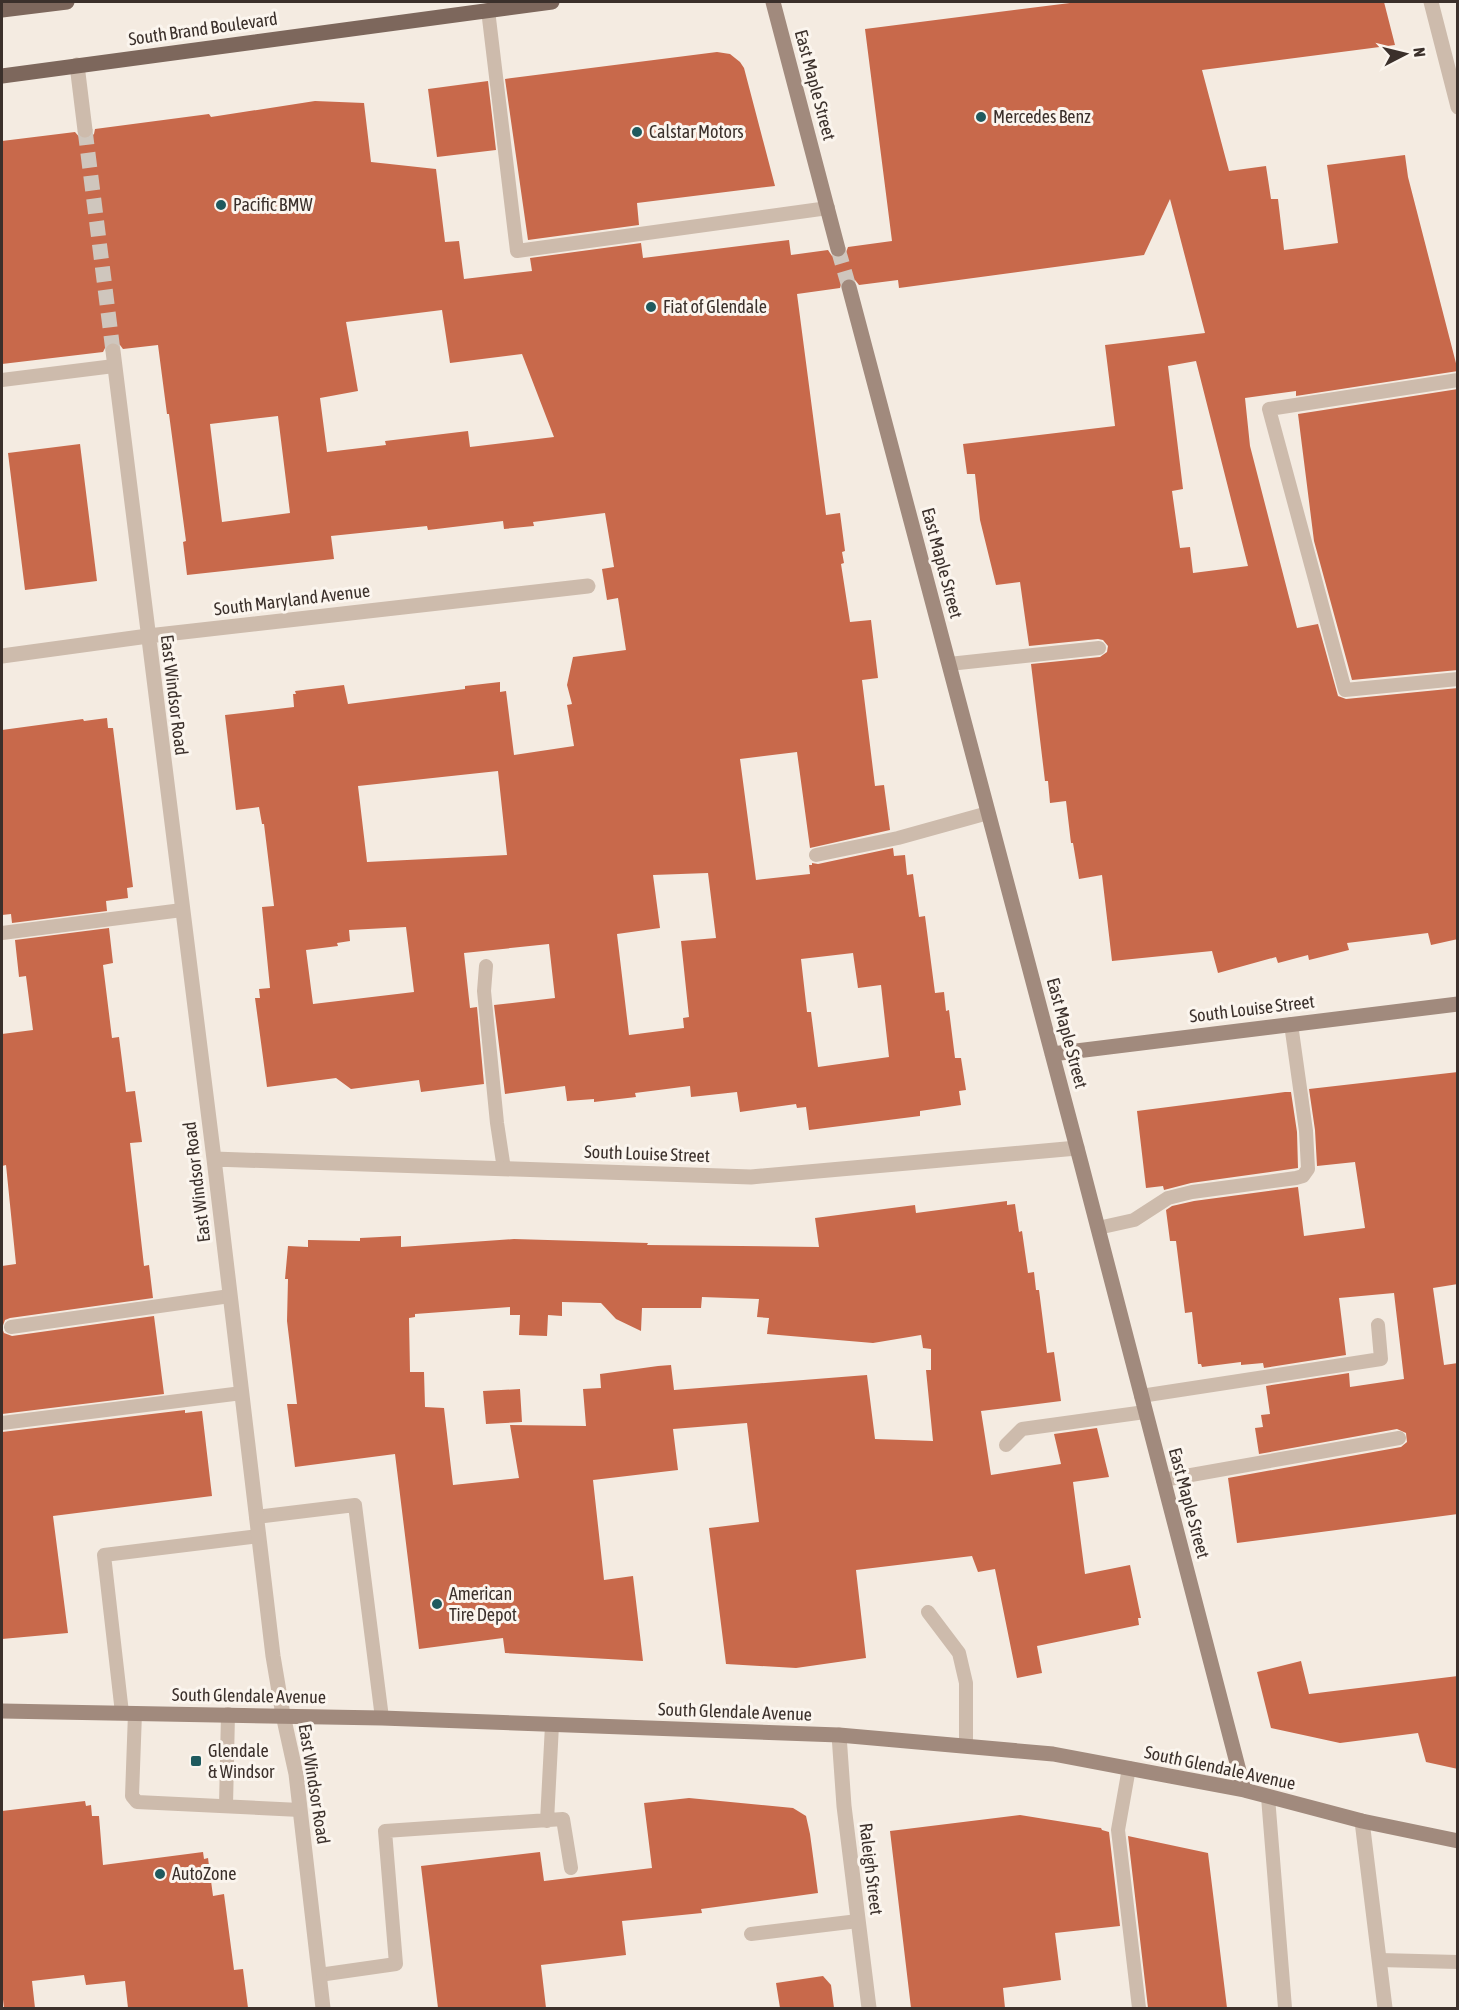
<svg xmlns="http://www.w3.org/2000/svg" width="1459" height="2010" viewBox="0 0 1459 2010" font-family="'Asap Condensed',sans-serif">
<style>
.building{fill:#c8694b;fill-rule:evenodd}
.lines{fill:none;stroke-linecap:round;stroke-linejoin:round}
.street-tunnel{stroke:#cfc6bd;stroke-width:15;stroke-dasharray:15 8;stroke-linecap:butt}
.secondary-tunnel{stroke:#cfc6bd;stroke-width:15;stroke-dasharray:15 8;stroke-linecap:butt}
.lane{stroke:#cdbbac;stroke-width:14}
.street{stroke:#cdbbac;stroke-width:15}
.secondary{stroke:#a18a7d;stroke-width:15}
.primary{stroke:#7d675c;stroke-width:15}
.poi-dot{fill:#1f5a5e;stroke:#fbf5ee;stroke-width:2}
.labels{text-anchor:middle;stroke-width:6;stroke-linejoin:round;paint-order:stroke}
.street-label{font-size:18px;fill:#3b302b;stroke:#fbf5ee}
.poi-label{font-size:18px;fill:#3b302b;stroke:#fbf5ee;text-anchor:start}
</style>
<rect width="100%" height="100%" fill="#f4ebe1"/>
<!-- building -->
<path class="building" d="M1078,2H1384L1395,45L1202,70L1229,171L1266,166L1271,199H1278L1284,250L1338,243L1327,165L1405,155L1408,177L1458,371L1296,396V391L1245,398L1250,446L1297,628L1318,624L1338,696L1346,699L1458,688V939L1431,945L1428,933L1347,943L1349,950L1309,960L1308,955L1278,963L1276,957L1218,973L1212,951L1112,961L1102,875L1079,879L1073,843H1071L1066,801L1050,803L1048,781H1045L1031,664L1100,657L1107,652L1108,646L1103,640L1098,639L1029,646L1020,582L996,585L980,520L975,474H967L963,444L1115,426L1105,345L1205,333L1170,199L1144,255L899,288L898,280L859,285L855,280L847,278L842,281L840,288L797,294L826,515L840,513L845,551L842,552L844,563L841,564L850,622L871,620L878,678L862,680L875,786L884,785L890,830L810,848L797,752L740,759L756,880L810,874L809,865H812V863L818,864L893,848L894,856L905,855L907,875L913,874L919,917L925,916L935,993L944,992L946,1011L949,1010L955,1058H961L966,1090L959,1091L961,1105L920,1111V1116L809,1130L806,1107L797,1108L796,1104L740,1112L737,1092L691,1097L690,1086L635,1093L636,1097L594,1102V1099L567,1101L565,1086L505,1094L494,1005L555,998L549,944L464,953L470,1008L477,1007L484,1084L421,1092L419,1080L351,1089L336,1078L267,1087L255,998H260L259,989L270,988L262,907L274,906L264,824H262L259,807L236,810L225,715L294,707L293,694H296L295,691L344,685L348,704L465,689V686L500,682V692L506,691L514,755L574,746L567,705L572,704L567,685L573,657L626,650L618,598L607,600L602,569L614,567L605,513L533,522L534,526L504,529L503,521L428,530L427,526L331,536L334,559L187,575L183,542L186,541L169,414H167L158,345L123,349L120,345L112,341L107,344L103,352L2,364V141L75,132L81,139L87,140L94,134L95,129L209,114L211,117L315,101L364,103L371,162L436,169L445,242L459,241L464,279L532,271L530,258L641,243L643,258L789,240L791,255L828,250L832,256L840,259L845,255L848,247L892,241L865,29ZM442,310L450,363L522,354L554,437L470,447L468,431L385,441L386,445L327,452L320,398L358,391L346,322ZM1196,361L1248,566L1193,573L1190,547L1180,548L1172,491L1183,489L1168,366ZM278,416L290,513L222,522L210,424ZM498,771L507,855L367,862L358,786ZM708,873L716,938L681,941L689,1017L683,1018L684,1028L629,1035L617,934L660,928L653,875ZM406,927L414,992L313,1004L306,950L338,946L337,943L350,941L349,930ZM853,953L858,988L881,985L889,1057L818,1067L811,1012H807L801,959Z
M717,52L730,54L740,62L744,68L775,186L637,203L639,225L528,240L505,79Z
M488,81L496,150L437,157L428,89Z
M1458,389V670L1352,680L1314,541L1298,414Z
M80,444L97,581L25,590L8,453Z
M107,718L108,728H113L133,887L127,888L128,898L106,901L107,911L12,923L11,914L2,915V730L83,719L84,721Z
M109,928L113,963L103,965L112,1038L119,1037L126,1092L135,1091L142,1142L130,1143L144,1266L149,1265L153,1298L10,1318L5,1320L2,1328L4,1333L12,1336L154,1316L164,1394L2,1414V1266L16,1264L6,1165L2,1166V1034L33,1030L26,976L19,977L15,940Z
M1458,1072V1284L1433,1288L1444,1365L1458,1363V1514L1237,1543L1228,1478L1401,1447L1407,1442L1406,1433L1397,1429L1259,1454L1255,1428L1263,1427L1261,1415L1270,1414L1266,1386L1349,1373L1350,1387L1404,1379L1394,1293L1339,1298L1346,1355L1264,1368L1263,1363L1241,1365V1362L1202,1367L1201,1364H1198L1192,1312L1185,1313L1176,1241H1170L1166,1210L1172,1206L1194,1201L1298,1187L1304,1236L1365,1228L1355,1162L1317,1166L1315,1130L1309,1089Z
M1285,1092H1291L1297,1132L1298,1168L1191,1183L1164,1190L1163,1186L1146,1188L1137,1111Z
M1007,1201V1205L1015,1204L1019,1232L1022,1231L1028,1273L1034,1272L1036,1290H1039L1047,1353L1054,1352L1061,1401L981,1411L991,1475L1061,1464L1054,1434L1097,1428L1109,1477L1073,1482L1085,1574L1130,1565L1141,1618H1138L1139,1625L1037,1646L1042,1673L1017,1678L995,1569L978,1572L972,1556L856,1570L866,1658L796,1668L726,1664L709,1528L759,1522L747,1423L673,1429L678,1470L593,1480L604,1580L633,1576L643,1661L505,1653L503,1638L419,1649L395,1454L295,1467L287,1404H297L287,1321L288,1279H285L288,1246L308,1247V1240L360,1241V1238L401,1236V1247L514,1239L648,1243L647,1245L819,1247L815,1218L915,1205L916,1213ZM702,1297L759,1299L757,1317L769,1318L767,1334L873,1343L921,1335L923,1348L931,1349V1370H926L933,1441L875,1439L867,1375L674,1390L671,1365L658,1366L600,1374L601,1388L583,1389L586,1426L510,1425L519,1478L453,1485L444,1408L425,1407L424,1372H410L409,1318L415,1317V1314L510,1307V1315H520L519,1335L547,1336L548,1315L562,1316V1302L601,1303L616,1319L641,1331L642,1308H701Z
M520,1389L522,1422L486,1424L483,1391Z
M185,1410V1413L202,1411L212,1496L53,1516L68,1633L2,1639V1432Z
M1301,1661L1309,1694L1458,1676V1769L1426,1762L1418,1733L1340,1743L1271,1728L1257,1672Z
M689,1798L793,1808L806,1816L810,1834L818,1893L701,1909L702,1913L622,1921L626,1955L541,1965L546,2008H438L421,1866L540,1852L544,1881L652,1868L644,1803Z
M85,1801L86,1806L91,1805L92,1816H99L103,1865L203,1852L204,1859L208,1858L213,1896L224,1894L234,1970L243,1969L248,2008H128L125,1981L86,1985L84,1975L32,1981L35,2008H4L2,1991V1811Z
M1020,1815L1101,1828L1102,1830L1109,1832L1120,1926L1055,1933L1061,1980L1003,1988L1005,2008H911L890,1831Z
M1128,1836L1208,1853L1227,2008H1148Z
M823,1976L831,1985L834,2008H780L776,1983Z"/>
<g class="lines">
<!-- street-tunnel -->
<path class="street-tunnel" d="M85,130L113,351"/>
<!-- secondary-tunnel -->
<path class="secondary-tunnel" d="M838,249L849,287"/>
<!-- lane -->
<path class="lane" d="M488,10L517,251L828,208
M2,380L114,366
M1458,380L1269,409L1345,690L1458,679
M949,664L1099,648
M816,855L898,838L988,813
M2,933L182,910
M486,966L484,991L497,1123L504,1169
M1098,1228L1134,1220L1168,1198L1192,1192L1296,1178L1303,1176L1308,1169L1306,1131L1291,1024
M11,1327L230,1296
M1141,1396L1381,1359L1378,1325
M2,1423L242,1393
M1006,1445L1022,1429L1145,1412
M1163,1480L1399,1438
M256,1517L355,1505L382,1718
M928,1612L959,1653L966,1683V1746
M122,1713L104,1555L259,1536
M135,1713L132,1796L137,1802L300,1810
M1129,1768L1118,1830L1139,2008
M1268,1797L1285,2008
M226,1806L228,1714
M547,1821L552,1725
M751,1934L858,1921
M1379,1960L1458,1962
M319,1975L396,1964L385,1831L563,1819L571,1868"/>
<!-- street -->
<path class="street" d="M1431,2L1458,107
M77,65L85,130
M113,351L214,1159L273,1656L283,1715L296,1774L323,2008
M2,656L148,636L588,586
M214,1159L751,1177L1077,1148
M839,1735L844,1806L869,2008
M1362,1821L1385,2008"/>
<!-- secondary -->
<path class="secondary" d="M773,2L838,249
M849,287L1081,1163L1244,1790
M1052,1054L1458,1004
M2,1711L382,1718L839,1735L1053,1754L1244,1790L1362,1821L1458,1841"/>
<!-- primary -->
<path class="primary" d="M2,10L67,2
M2,76L552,2"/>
</g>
<!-- markers -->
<g class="poi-dot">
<circle cx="981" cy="117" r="6"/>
<circle cx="637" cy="132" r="6"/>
<circle cx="221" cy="205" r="6"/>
<circle cx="651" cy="307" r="6"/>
<circle cx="437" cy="1604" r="6"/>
<rect x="190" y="1755" width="12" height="12" rx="3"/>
<circle cx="160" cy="1874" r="6"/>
</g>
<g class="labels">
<!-- street labels -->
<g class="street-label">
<text transform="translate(203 29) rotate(-8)" y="6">South Brand Boulevard</text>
<text transform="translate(815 85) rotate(75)" y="6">East Maple Street</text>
<text transform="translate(942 563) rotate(75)" y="6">East Maple Street</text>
<text transform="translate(292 600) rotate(-7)" y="6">South Maryland Avenue</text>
<text transform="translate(174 695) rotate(83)" y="6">East Windsor Road</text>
<text transform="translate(1252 1009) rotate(-7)" y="6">South Louise Street</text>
<text transform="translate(1067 1033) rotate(75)" y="6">East Maple Street</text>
<text transform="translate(647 1154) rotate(2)" y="6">South Louise Street</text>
<text transform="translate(197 1182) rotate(-97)" y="6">East Windsor Road</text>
<text transform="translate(1189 1503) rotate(75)" y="6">East Maple Street</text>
<text transform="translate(249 1696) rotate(1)" y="6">South Glendale Avenue</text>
<text transform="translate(735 1712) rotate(2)" y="6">South Glendale Avenue</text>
<text transform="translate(1220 1768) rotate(12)" y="6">South Glendale Avenue</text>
<text transform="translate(314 1784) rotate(81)" y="6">East Windsor Road</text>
<text transform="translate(871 1869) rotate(83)" y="6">Raleigh Street</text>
</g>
<!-- poi labels -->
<g class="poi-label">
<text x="993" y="123">Mercedes Benz</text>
<text x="649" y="138">Calstar Motors</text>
<text x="233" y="211">Pacific BMW</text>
<text x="663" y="313">Fiat of Glendale</text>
<text x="449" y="1600">American<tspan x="449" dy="21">Tire Depot</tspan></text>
<text x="208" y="1757">Glendale<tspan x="208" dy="21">&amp; Windsor</tspan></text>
<text x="172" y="1880">AutoZone</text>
</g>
</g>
<!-- border -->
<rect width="1459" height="2010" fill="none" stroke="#3b302b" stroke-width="6"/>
<!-- north arrow -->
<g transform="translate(1405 54) rotate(83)" stroke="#fbf5ee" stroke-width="4.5" paint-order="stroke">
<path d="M0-4.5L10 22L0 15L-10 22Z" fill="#3b302b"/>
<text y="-9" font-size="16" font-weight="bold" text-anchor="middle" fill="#3b302b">N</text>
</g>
</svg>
